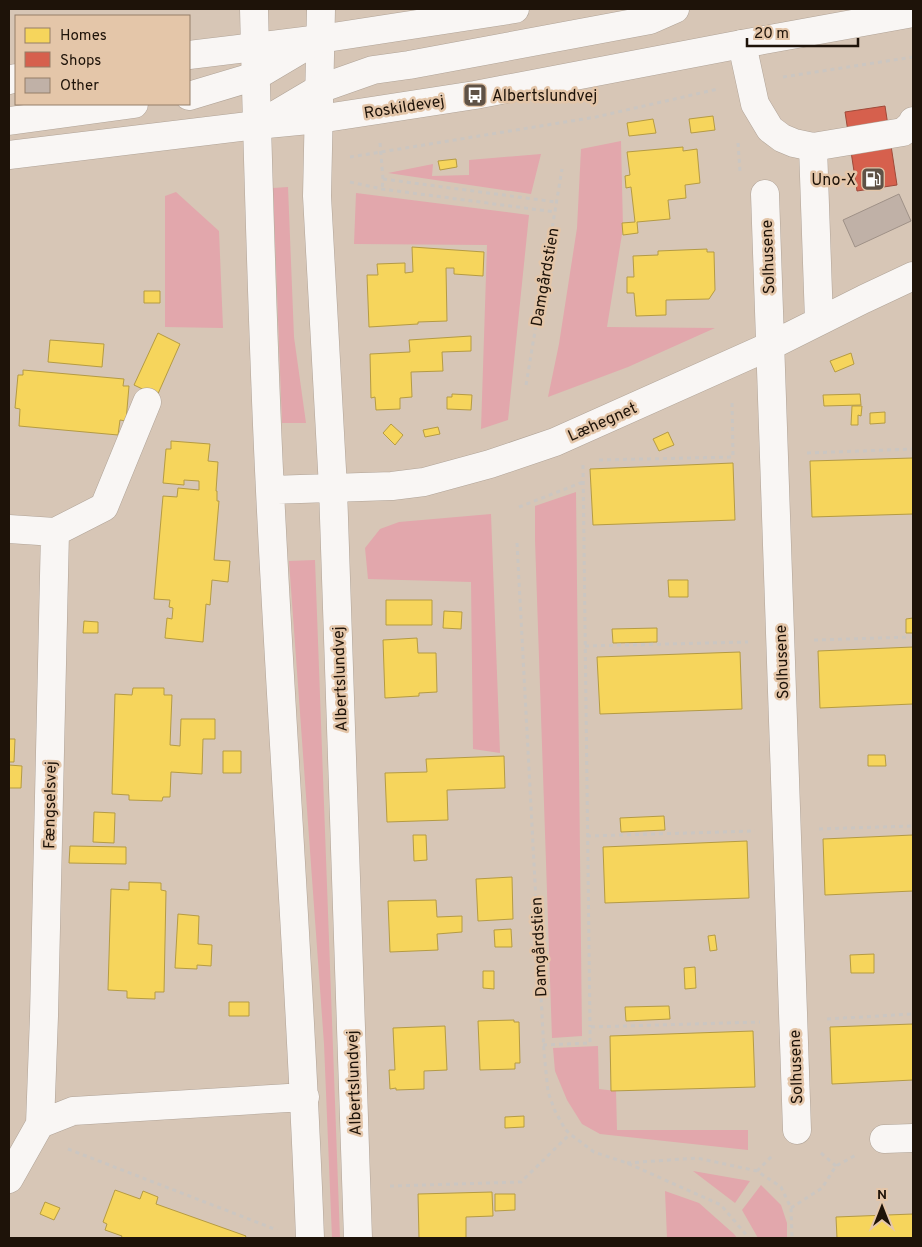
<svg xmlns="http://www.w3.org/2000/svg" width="922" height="1247" viewBox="0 0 922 1247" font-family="Overpass,sans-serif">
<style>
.green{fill:#e2a7ac}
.homes{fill:#f6d55c;stroke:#b59b43}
.shops{fill:#d6604d;stroke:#9f4939}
.building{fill:#c0b1a7;stroke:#9f9187}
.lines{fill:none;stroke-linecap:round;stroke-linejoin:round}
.minor-casing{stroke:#b0a397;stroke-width:29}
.major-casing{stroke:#b0a397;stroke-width:29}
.path{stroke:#cbc6c1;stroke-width:3;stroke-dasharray:4 4;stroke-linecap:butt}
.minor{stroke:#f9f6f4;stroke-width:28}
.major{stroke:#f9f6f4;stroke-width:28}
.labels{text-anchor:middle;stroke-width:5;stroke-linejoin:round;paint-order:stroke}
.poi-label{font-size:16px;fill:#1e1309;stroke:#e4c6a9;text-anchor:start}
.street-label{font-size:16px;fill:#1e1309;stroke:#e4c6a9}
</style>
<rect width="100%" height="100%" fill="#d7c6b6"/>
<!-- green -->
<path class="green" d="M621,141L623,228L607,327L715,328L628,367L548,397L559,344L577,228L581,149Z
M541,154L531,194L388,173L433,164L432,176L469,175V160Z
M288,187L294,337L306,423H282L273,188Z
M176,192L219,231L223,328L165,327V196Z
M356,193L529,215L508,420L481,429L487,245L354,244Z
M576,492L582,1036L552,1038L535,540V506Z
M491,514L500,753L473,749L471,582L368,579L365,548L380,529L399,522Z
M315,560L340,1238H332L324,1044L289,561Z
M598,1046L599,1089L616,1091L617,1130H748V1150L600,1134L582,1124L567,1100L555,1071L553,1048Z
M693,1171L750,1181L735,1203Z
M761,1185L781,1205L787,1223V1238H758L742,1210Z
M665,1191L699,1203L734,1234L737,1238H667Z"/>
<!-- homes -->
<path class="homes" d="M713,116L715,130L691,133L689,119Z
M653,119L656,133L629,136L627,123Z
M683,147V151L697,149L700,183L685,185L686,198L668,200L670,219L637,222L638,233L623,235L622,223L635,222L631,187L626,188L625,176L630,175L627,152Z
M456,159L457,167L440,170L438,161Z
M412,247L484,252L483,276L454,274V268H446L447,321L418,322V324L369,327L367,275H378L377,264L405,263V273L413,272Z
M707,249V252H714L715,290L709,299L666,300V315L636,316L634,293H627V277H634L633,256L658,255V251Z
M144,291H160V303H144Z
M158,333L180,344L157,396L134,385Z
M471,336V351L442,352L443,371L411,372L412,397L400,398V409L376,410L375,397L371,398L370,354L410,352L409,340Z
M50,340L104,344L102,367L48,362Z
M851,353L854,364L835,372L830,361Z
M23,370L124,379L123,386H129L126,421L120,420L118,435L19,426L20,409L15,408L18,375H23Z
M452,394L472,395L471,410L447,409V397H452Z
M860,394L861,405L824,406L823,395Z
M852,406H862L861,416L858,415V425H851Z
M885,412V423L870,424V413Z
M391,424L403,435L395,445L383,433Z
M438,427L440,434L425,437L423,430Z
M668,432L674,445L659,451L653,439Z
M171,441L210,444L208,461L218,462L216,491H217V501H219L214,560L230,561L228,582L212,580L210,605L206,604L203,642L165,638L167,618L172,619L173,608L169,607L170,600L154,599L163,496L177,497L178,488L199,490V481L184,480V485L163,483L166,449H171Z
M913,458V514L812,517L810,461Z
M733,463L735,520L593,525L590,469Z
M668,580H688V597H669Z
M386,600H432V625H386Z
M444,611L462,612L461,629L443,628Z
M913,618V633H906V619Z
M84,621L98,622V633H83Z
M657,628V642L613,643L612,629Z
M417,638L418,653H436L437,692L419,693V696L385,698L383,640Z
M913,647V704L820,708L818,651Z
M740,652L742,709L600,714L597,657Z
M133,688H164V695H172L170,745L180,746L181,719H215V739H203L202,774L171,772L170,797H163L162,801L129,800V795L112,794L115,694L132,695Z
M9,739H15L14,762H9Z
M223,751H241V773H223Z
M868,755H885L886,766H868Z
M504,756L505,788L447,790L448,820L387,822L385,773L427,772L426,759Z
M9,765L22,766L21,788H9Z
M94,812L115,813L114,843L93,842Z
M664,816L665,830L621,832L620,818Z
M413,835H426L427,860L414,861Z
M913,835V891L825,895L823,839Z
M747,841L749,898L605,903L603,847Z
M70,846L126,847V864L69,863Z
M512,877L513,919L478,921L476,879Z
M129,882L161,883V890L166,891L164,992H155V999L127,998V991L108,990L111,889L129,890Z
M436,900L437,917L462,916V932L437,934L438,950L390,952L388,901Z
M178,914L199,916L198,944L212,945L211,966L197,965V969L175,968Z
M511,929L512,947H495L494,930Z
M715,935L717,950L710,951L708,936Z
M874,954V973H851L850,955Z
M695,967L696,988L685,989L684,968Z
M483,971H494V989L483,988Z
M229,1002H249V1016H229Z
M669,1006L670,1019L626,1021L625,1007Z
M514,1020V1022H519L520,1063H515V1069L480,1070L478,1021Z
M913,1024V1080L832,1084L830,1027Z
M445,1026L447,1070L424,1071V1089L396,1090V1088L390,1089L389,1070H395L393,1028Z
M753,1031L755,1087L611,1091L610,1036Z
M524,1116V1127L505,1128V1117Z
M115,1190L140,1199L143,1191L158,1197L156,1204L246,1236L245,1238H121L122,1236L105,1230L107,1224L103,1222Z
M492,1192L493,1216L466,1217V1238H419L418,1194Z
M495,1194H515V1210L495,1211Z
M45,1202L60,1208L54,1220L40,1214Z
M913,1214V1238H837L836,1217Z"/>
<!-- shops -->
<path class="shops" d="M885,106L897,185L857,191L845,112Z"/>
<!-- building -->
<path class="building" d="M899,194L911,221L855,247L843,220Z"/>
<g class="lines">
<!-- minor casing -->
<g class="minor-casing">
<path id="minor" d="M254,9C258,169 262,330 270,491C282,740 301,989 310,1238
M321,9L317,196L333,488L358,1238
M742,44L755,104L770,129L782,138L794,143L813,147L903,132L912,124L913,121
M813,147L819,321
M765,194L797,1130
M270,490L392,486L424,482L490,464L555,442L770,346L864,299L913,276
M9,529L55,532
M55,532L104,507L147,402
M40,1124L44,1016L55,532
M884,1139L913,1138
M9,1179L40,1124L73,1111L305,1097"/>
</g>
<!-- major casing -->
<g class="major-casing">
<path id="major" d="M189,55L320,39L515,9
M9,80L16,78
M189,96L256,76L310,44
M9,121L134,104
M265,121L319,89L373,70L409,65L650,20L675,9
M9,155L257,125L319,119L378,110L475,95L742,44L913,13"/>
</g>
<!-- path -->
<path class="path" d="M783,77L913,57
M380,143L383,179L382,189
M738,143L740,171
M350,157L596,117L718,89
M383,179L556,202
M350,182L382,189L555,212
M526,385L562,169
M807,453L913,449
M599,460L733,457L732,400
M583,465L590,1027
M519,507L583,482
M517,543L544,1052L548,1092L555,1111L565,1129L570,1134L594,1152L627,1163L721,1205L749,1238
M814,640L913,637
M585,646L748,642
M819,829L913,826
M587,836L755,831
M827,1019L913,1014
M543,1045L590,1043V1027L760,1022
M68,1149L277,1230
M821,1153L836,1166
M627,1163L697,1158L757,1171L781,1187L791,1208L792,1238
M757,1171L774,1154
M390,1186L521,1182L570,1134
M791,1208L822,1188L836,1166L856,1155"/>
<!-- minor -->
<use href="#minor" class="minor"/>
<!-- major -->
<use href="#major" class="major"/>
</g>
<!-- icons -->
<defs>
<g id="bus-square" transform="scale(1.25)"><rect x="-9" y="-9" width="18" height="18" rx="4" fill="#5f5246" stroke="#e4c6a9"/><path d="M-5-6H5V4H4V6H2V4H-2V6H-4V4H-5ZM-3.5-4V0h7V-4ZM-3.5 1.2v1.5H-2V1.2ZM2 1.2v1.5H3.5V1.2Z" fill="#fff"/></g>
<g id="fuel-square" transform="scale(1.25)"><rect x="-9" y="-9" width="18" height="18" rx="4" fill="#5f5246" stroke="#e4c6a9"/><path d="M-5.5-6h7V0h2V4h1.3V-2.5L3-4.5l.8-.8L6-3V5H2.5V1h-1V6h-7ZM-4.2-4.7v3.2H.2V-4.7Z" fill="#fff"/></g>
</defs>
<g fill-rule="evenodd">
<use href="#bus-square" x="475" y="95"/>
<use href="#fuel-square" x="873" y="179"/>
</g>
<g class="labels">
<!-- poi labels -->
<g class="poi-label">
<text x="492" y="101">Albertslundvej</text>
<text x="856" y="185" text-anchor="end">Uno-X</text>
</g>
<!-- street labels -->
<g class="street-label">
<text transform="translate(404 106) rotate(-9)" y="6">Roskildevej</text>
<text transform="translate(767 257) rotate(-92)" y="6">Solhusene</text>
<text transform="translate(544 277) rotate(-80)" y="6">Damgårdstien</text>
<text transform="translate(602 421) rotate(-24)" y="6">Læhegnet</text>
<text transform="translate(781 662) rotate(-92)" y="6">Solhusene</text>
<text transform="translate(339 679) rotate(-92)" y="6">Albertslundvej</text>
<text transform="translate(49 805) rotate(-89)" y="6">Fængselsvej</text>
<text transform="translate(538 947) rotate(-93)" y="6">Damgårdstien</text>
<text transform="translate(795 1067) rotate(-92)" y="6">Solhusene</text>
<text transform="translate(353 1083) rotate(-92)" y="6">Albertslundvej</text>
</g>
</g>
<!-- border -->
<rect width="922" height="1247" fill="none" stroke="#1e1309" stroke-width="20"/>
<!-- legend -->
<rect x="15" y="15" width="175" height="90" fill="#e4c6a9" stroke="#957e69"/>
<rect x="25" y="28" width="25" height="15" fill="#f6d55c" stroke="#957e69"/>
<text x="60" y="40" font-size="15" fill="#1e1309">Homes</text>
<rect x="25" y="52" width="25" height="15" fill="#d6604d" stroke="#957e69"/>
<text x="60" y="65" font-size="15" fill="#1e1309">Shops</text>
<rect x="25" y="78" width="25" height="15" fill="#c0b1a7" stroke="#957e69"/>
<text x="60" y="90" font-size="15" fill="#1e1309">Other</text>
<!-- north arrow -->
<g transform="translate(882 1207)" stroke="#e4c6a9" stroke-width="4" paint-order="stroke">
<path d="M0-4L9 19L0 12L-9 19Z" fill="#1e1309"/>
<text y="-8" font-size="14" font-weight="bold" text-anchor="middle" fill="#1e1309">N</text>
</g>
<!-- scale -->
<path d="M747 38v8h111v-8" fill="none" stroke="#1e1309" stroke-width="2.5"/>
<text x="754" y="38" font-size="15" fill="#1e1309" stroke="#e4c6a9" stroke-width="4" paint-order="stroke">20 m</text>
</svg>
